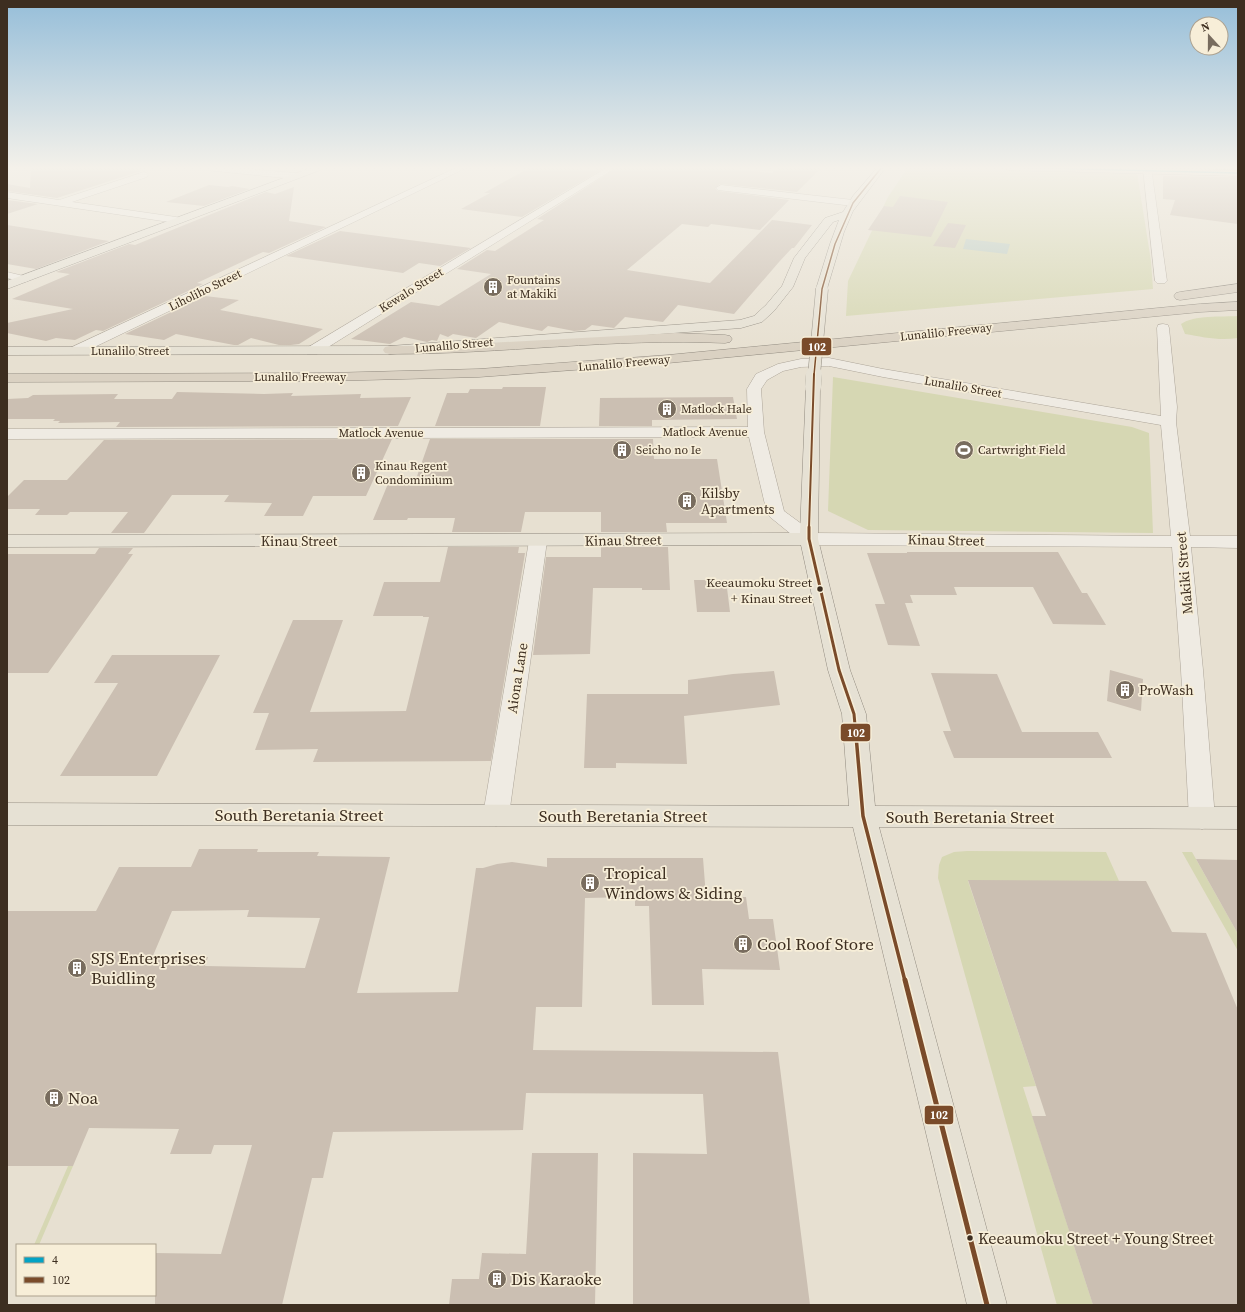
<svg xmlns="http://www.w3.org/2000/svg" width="1245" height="1312" viewBox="0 0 1245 1312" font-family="'Source Serif 4',serif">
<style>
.green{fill:#d6d7b3}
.water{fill:#bcccc2}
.building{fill:#cbbfb2;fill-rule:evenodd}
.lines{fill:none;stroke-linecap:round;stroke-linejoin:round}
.minor-casing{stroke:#ada599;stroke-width:1}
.major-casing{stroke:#928b80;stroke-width:1}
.highway-casing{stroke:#928b80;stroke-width:1}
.minor{fill:#efebe3;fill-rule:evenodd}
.major{fill:#e6e1d4;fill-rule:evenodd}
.highway{fill:#dad1c2;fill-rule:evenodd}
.major-bridge-far1-casing{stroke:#928b80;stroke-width:13;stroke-linecap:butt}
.major-bridge-casing{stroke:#928b80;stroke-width:16;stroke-linecap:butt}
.major-bridge-far1{stroke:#e6e1d4;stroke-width:12}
.major-bridge{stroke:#e6e1d4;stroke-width:16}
.bus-1-casing{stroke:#f7eed8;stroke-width:3}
.bus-2-far4-casing{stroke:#f7eed8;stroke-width:3}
.bus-2-far3-casing{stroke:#f7eed8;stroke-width:4}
.bus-2-far2-casing{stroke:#f7eed8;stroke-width:6}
.bus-2-far1-casing{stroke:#f7eed8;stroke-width:6}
.bus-2-casing{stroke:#f7eed8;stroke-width:8}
.bus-1{stroke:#03a3c5;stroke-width:1.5}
.bus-2-far4{stroke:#7a4b2a;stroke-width:1.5}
.bus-2-far3{stroke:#7a4b2a;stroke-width:2}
.bus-2-far2{stroke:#7a4b2a;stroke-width:3}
.bus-2-far1{stroke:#7a4b2a;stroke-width:3.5}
.bus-2{stroke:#7a4b2a;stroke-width:5}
.bus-dot{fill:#3d2e20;stroke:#f7eed8;stroke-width:1.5}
.labels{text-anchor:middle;stroke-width:3.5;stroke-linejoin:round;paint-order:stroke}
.far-poi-label{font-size:12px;fill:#3d2e20;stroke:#f7eed8;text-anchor:start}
.far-street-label{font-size:12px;fill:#3d2e20;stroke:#f7eed8}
.bus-label{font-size:13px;fill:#3d2e20;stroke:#f7eed8;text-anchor:end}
.poi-label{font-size:14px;fill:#3d2e20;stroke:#f7eed8;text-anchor:start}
.street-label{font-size:14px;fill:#3d2e20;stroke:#f7eed8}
.near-bus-label{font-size:16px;fill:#3d2e20;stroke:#f7eed8;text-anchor:start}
.near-street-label{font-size:17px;fill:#3d2e20;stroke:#f7eed8}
.near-poi-label{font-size:17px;fill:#3d2e20;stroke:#f7eed8;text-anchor:start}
.line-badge{stroke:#f7eed8;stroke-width:1.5}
.badge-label{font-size:11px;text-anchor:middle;font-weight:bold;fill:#fff}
</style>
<rect width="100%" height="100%" fill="#e7e0d1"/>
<!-- green -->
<path class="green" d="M908,167L1137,173L1151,261L1153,289L846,316L848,281L888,197Z
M1238,316V338C1219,341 1203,337 1185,334L1181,324C1194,315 1222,317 1238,316Z
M833,377L1132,427L1149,433L1153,533L868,530L828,511Z
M967,851L1106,852L1119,881H968L1036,1086L1023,1087L1093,1305H1057L1056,1302L938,878L939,865L942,857L954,852Z
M1182,852H1192L1238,934V951Z
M68,1166H73L39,1245H34Z"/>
<!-- water -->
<path class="water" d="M966,239L1010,244L1007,254L963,249Z"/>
<!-- building -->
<path class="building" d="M31,167H141V171L57,198L7,191V184L30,188Z
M531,167H559L595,171V167H606L522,217L461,209L490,193H484Z
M618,167H711L772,173L779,167H822L797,192L720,184L715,188L718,191L789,200L760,230L711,224L708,227L682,224L627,270L710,283L772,220L812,225L794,248H792L779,262L734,314L678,305L663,322L625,317L614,328L592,325L585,330L574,331L548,326L542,331L499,322L476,338L453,334L448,337L440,334L437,341L432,340L427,342L404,337L390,344L351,339L411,302L439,306L491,274L457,269L487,250L495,251L544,220L537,219Z
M1163,167H1238V168Z
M1163,176L1238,177V224L1170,215L1175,200L1163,199Z
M209,185L228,187L232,186L250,189L204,206L166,202Z
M294,187L289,221L326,227L269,253L263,252L197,283L203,284L103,331L96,330L75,340L56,338L46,341L7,333V323L73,309L12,299L70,274L56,272L129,244L135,245L266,192L275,194Z
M900,196L948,202L931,237L868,230L884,206L893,207Z
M7,200L38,204L7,214Z
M948,223L966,225L955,248L933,246Z
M7,225L109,241L36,269L7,264Z
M340,231L471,248L440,266L419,263L403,273L286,256Z
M205,296L239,300L220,310L323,329L299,344L291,345H279L251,338L238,345H234L176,334L164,340L125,334Z
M503,387H546L540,426H435L447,393H468L470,389H502Z
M177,392L264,394L293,393L291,396L361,394L360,398L411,397L398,426L116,427L120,422L58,423L60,421H53L55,419H7V399L28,398L33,395L118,394L114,399H172Z
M733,397L737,419L652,420V426H599L600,398Z
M392,439L366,496H313L303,516H264L272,503L224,502L229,495H172L144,533H111L128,512H70L67,515H35L40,509H7V497L24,480H67L104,440Z
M430,439H653L654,459H717L727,523H666L667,532H601V512H525L521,532H452L455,518H408L407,520H373L390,479H416Z
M448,547H519L518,553H525L491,761L313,762L318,749L255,750L269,713H253L293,620H343L310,712L406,711L429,617H423V616H373L384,582H440Z
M601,547H668L670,590H642V588H593L590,654L533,655L546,557H601Z
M99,548H133L128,554H133L48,673H7V554H95Z
M907,552H1058L1082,593H1087L1106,625L1053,624L1033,587H954L957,595H910L913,603H905L920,646L888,645L875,604H885L867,553H907Z
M694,580H726L730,612H697Z
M112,655H220L157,776H60L118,683H94Z
M1110,670L1143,679L1141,711L1107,701Z
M774,671L780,705L684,716L687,764L616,763V768H584L587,694H688V680L733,674Z
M931,673L997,674L1022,732H1098L1112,758H954L943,731H951Z
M199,849H258L257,852H319L317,856L390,857L357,993L458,992L476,868H483L497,864L512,862L547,867V858H703L706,897H746L749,919H773L780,970L702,969L704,1005H652L649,906H635V897L585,898L582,1007H536L533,1050L778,1052L810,1305H633V1153L707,1154L703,1094L526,1093L523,1130L333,1132L323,1178H312L282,1305H155V1253L221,1254L252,1145H214L211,1154H170L179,1129L89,1128L73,1166H7V911H96L119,867H191ZM249,910L247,917L320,918L305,968L205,966L208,957L152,958L172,911Z
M1196,859L1238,860V934Z
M968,880L1146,881L1172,932L1206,933L1238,1010V1305H1093L1032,1116H1046Z
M532,1153H598L595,1305H449L452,1279H479L482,1253L526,1254Z"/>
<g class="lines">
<!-- minor casing -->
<g class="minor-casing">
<path id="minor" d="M7,167H11L12,168L7,171Z
M201,167H227L295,173L299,176L295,179L205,170Z
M458,167H468L80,354H70L68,351L70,348Z
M608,167H617L317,354H307L305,351L307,348Z
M1143,167H1151L1167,281L1165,283H1157L1155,281Z
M144,172L147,173L148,175L147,177L72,202L176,217L180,218L181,220L180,222L176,223L7,198V192L59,200Z
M721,185L853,200L858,203L853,206L718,190L716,188Z
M7,272L28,277L30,279L28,281L24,282L7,278Z
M1163,324L1168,325L1169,328L1177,407L1176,422L1190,536H1238V548L1191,547L1203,670L1215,818L1211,826L1202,829L1193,826L1189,818L1181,670L1172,547L809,545L802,543L770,517L767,513L749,437L7,439V429L748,427L747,389L756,374L778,364L801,359L829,358L883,369L1161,416L1157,328L1158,325ZM829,366L883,377L1161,425L1171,536L814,533L784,511L764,432L761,389L767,380L783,371L801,367Z
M538,535L545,537L547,541L509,815L505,822L496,826L487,822L483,815L529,541L531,537Z"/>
</g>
<!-- major casing -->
<g class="major-casing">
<path id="major" d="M313,167H324L323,169L7,289V281Z
M878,167H886L853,211L844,232L826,292H818L816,289L830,244L839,220L833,222L805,258L793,287L774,311L762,322L741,328L390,354L7,355V347L390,346L740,320L754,316L766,305L782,286L794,258L825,218L843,212L853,196Z
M1004,167H1092L1238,170V176L1008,170Z
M813,383L818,384L820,387L818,539L850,670L866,714L875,806L1238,807V829L879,827L1007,1305H967L853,827L7,825V803L849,806L842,714L828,670L801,545L7,547V535L800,533L806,387L808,384Z"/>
</g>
<!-- highway casing -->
<g class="highway-casing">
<path id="highway" d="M1238,284V292L1180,300L1176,299L1174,296L1176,293L1180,292Z
M1238,302V310L1200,312L668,363L479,377L327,381L7,382V374L327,373L479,369L668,355L1200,304Z
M675,333L725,335L730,336L732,339L730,342L725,343C613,338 502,354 390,354L385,353L383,350L385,347L390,346H433Z"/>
</g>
<!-- minor -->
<use href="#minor" class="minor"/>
<!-- major -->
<use href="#major" class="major"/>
<!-- highway -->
<use href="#highway" class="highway"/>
<!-- major-bridge-far1 casing -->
<g class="major-bridge-far1-casing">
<path id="major-bridge-far1" d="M814,375L822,289"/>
</g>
<!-- major-bridge casing -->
<g class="major-bridge-casing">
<path id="major-bridge" d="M813,387L814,374"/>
</g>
<!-- major-bridge-far1 -->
<use href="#major-bridge-far1" class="major-bridge-far1"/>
<!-- major-bridge -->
<use href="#major-bridge" class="major-bridge"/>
<!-- bus-1 casing -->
<g class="bus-1-casing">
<path id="bus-1" d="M1008,167L1238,173"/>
</g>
<!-- bus-2-far4 casing -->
<g class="bus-2-far4-casing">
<path id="bus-2-far4" d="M814,375L822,289L835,244L853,203L882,167"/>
</g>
<!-- bus-2-far3 casing -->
<g class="bus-2-far3-casing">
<path id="bus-2-far3" d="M809,528L814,374"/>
</g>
<!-- bus-2-far2 casing -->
<g class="bus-2-far2-casing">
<path id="bus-2-far2" d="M809,527V539L839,670L854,714L855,725"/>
</g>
<!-- bus-2-far1 casing -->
<g class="bus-2-far1-casing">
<path id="bus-2-far1" d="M855,724L863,816L905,981"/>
</g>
<!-- bus-2 casing -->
<g class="bus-2-casing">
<path id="bus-2" d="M905,980L987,1305"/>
</g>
<!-- bus-1 -->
<use href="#bus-1" class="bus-1"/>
<!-- bus-2-far4 -->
<use href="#bus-2-far4" class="bus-2-far4"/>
<!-- bus-2-far3 -->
<use href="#bus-2-far3" class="bus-2-far3"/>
<!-- bus-2-far2 -->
<use href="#bus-2-far2" class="bus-2-far2"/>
<!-- bus-2-far1 -->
<use href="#bus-2-far1" class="bus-2-far1"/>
<!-- bus-2 -->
<use href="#bus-2" class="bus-2"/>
</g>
<!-- sky -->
<linearGradient id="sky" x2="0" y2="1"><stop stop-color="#96bed9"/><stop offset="0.48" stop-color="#f4f1ea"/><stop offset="1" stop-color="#f4f1ea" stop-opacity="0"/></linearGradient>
<rect width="1245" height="350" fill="url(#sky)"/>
<!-- icons -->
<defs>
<g id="building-disc" transform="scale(1)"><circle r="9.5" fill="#786c5e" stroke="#f7eed8"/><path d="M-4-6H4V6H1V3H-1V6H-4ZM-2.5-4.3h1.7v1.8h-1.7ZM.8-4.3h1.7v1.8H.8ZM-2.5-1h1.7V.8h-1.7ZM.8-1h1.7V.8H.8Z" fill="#fff"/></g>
<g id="stadium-disc" transform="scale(1)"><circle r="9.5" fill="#786c5e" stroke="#f7eed8"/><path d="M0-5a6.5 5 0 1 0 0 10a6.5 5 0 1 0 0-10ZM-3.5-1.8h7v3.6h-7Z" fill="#fff"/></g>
</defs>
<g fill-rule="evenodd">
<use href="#building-disc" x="493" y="287"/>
<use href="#building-disc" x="667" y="409"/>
<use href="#building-disc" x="622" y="450"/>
<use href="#stadium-disc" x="964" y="450"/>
<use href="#building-disc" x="361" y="473"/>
<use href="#building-disc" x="687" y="501"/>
<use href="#building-disc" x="1125" y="690"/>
<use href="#building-disc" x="590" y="883"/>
<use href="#building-disc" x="743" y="944"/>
<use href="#building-disc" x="77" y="968"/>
<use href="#building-disc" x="54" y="1098"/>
<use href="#building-disc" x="497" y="1279"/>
</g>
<!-- markers -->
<g class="bus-dot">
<circle cx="820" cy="589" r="3.5"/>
<circle cx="970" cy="1238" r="3.5"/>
</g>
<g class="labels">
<!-- far-poi labels -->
<g class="far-poi-label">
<text x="507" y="284">Fountains<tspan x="507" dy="14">at Makiki</tspan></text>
<text x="681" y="413">Matlock Hale</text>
<text x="636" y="454">Seicho no Ie</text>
<text x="978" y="454">Cartwright Field</text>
<text x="375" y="470">Kinau Regent<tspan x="375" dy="14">Condominium</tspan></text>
</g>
<!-- far-street labels -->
<g class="far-street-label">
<text transform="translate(205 290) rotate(-26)" y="4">Liholiho Street</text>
<text transform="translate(411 290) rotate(-32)" y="4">Kewalo Street</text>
<text transform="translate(946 332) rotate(-6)" y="4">Lunalilo Freeway</text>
<text transform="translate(454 345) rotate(-5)" y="4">Lunalilo Street</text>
<text x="130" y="355">Lunalilo Street</text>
<text transform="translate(624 363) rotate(-5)" y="4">Lunalilo Freeway</text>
<text x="300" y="381">Lunalilo Freeway</text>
<text transform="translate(963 387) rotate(10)" y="4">Lunalilo Street</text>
<text x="705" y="436">Matlock Avenue</text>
<text x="381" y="437">Matlock Avenue</text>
</g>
<!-- bus labels -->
<g class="bus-label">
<text x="812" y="587">Keeaumoku Street<tspan x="812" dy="16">+ Kinau Street</tspan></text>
</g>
<!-- poi labels -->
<g class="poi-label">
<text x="701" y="498">Kilsby<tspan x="701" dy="16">Apartments</tspan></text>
<text x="1139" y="695">ProWash</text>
</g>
<!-- street labels -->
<g class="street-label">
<text transform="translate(623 540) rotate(-1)" y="5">Kinau Street</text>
<text transform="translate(946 540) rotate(1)" y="5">Kinau Street</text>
<text x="299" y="546">Kinau Street</text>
<text transform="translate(1184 573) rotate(-95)" y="5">Makiki Street</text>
<text transform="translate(517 678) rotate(-81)" y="5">Aiona Lane</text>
</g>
<!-- near-bus labels -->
<g class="near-bus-label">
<text x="978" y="1244">Keeaumoku Street + Young Street</text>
</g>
<!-- near-street labels -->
<g class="near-street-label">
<text x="299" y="821">South Beretania Street</text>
<text x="623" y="822">South Beretania Street</text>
<text x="970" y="823">South Beretania Street</text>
</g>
<!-- near-poi labels -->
<g class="near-poi-label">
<text x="604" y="879">Tropical<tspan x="604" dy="20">Windows &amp; Siding</tspan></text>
<text x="757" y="950">Cool Roof Store</text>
<text x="91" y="964">SJS Enterprises<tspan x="91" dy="20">Buidling</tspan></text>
<text x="68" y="1104">Noa</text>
<text x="511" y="1285">Dis Karaoke</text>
</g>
</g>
<g class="line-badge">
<rect x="801" y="337" width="31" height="19" rx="4" fill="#7a4b2a"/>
<rect x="840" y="723" width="31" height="19" rx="4" fill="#7a4b2a"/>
<rect x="924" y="1105" width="30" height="20" rx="4" fill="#7a4b2a"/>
</g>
<g class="badge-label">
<text x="817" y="351">102</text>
<text x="856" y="737">102</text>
<text x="939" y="1119">102</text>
</g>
<!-- border -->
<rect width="1245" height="1312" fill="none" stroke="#3d2e20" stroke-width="16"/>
<!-- legend -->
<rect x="16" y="1244" width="140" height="52" fill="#f7eed8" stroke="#ada18e"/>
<rect x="24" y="1257" width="20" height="6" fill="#03a3c5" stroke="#ada18e"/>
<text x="52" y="1264" font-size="12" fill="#3d2e20">4</text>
<rect x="24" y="1277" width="20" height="6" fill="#7a4b2a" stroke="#ada18e"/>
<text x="52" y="1284" font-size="12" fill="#3d2e20">102</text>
<!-- north arrow -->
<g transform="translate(1209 36) rotate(339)"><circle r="19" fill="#f7eed8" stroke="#ada18e"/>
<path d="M0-3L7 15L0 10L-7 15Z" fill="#786c5e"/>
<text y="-6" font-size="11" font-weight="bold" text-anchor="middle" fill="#3d2e20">N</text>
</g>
</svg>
